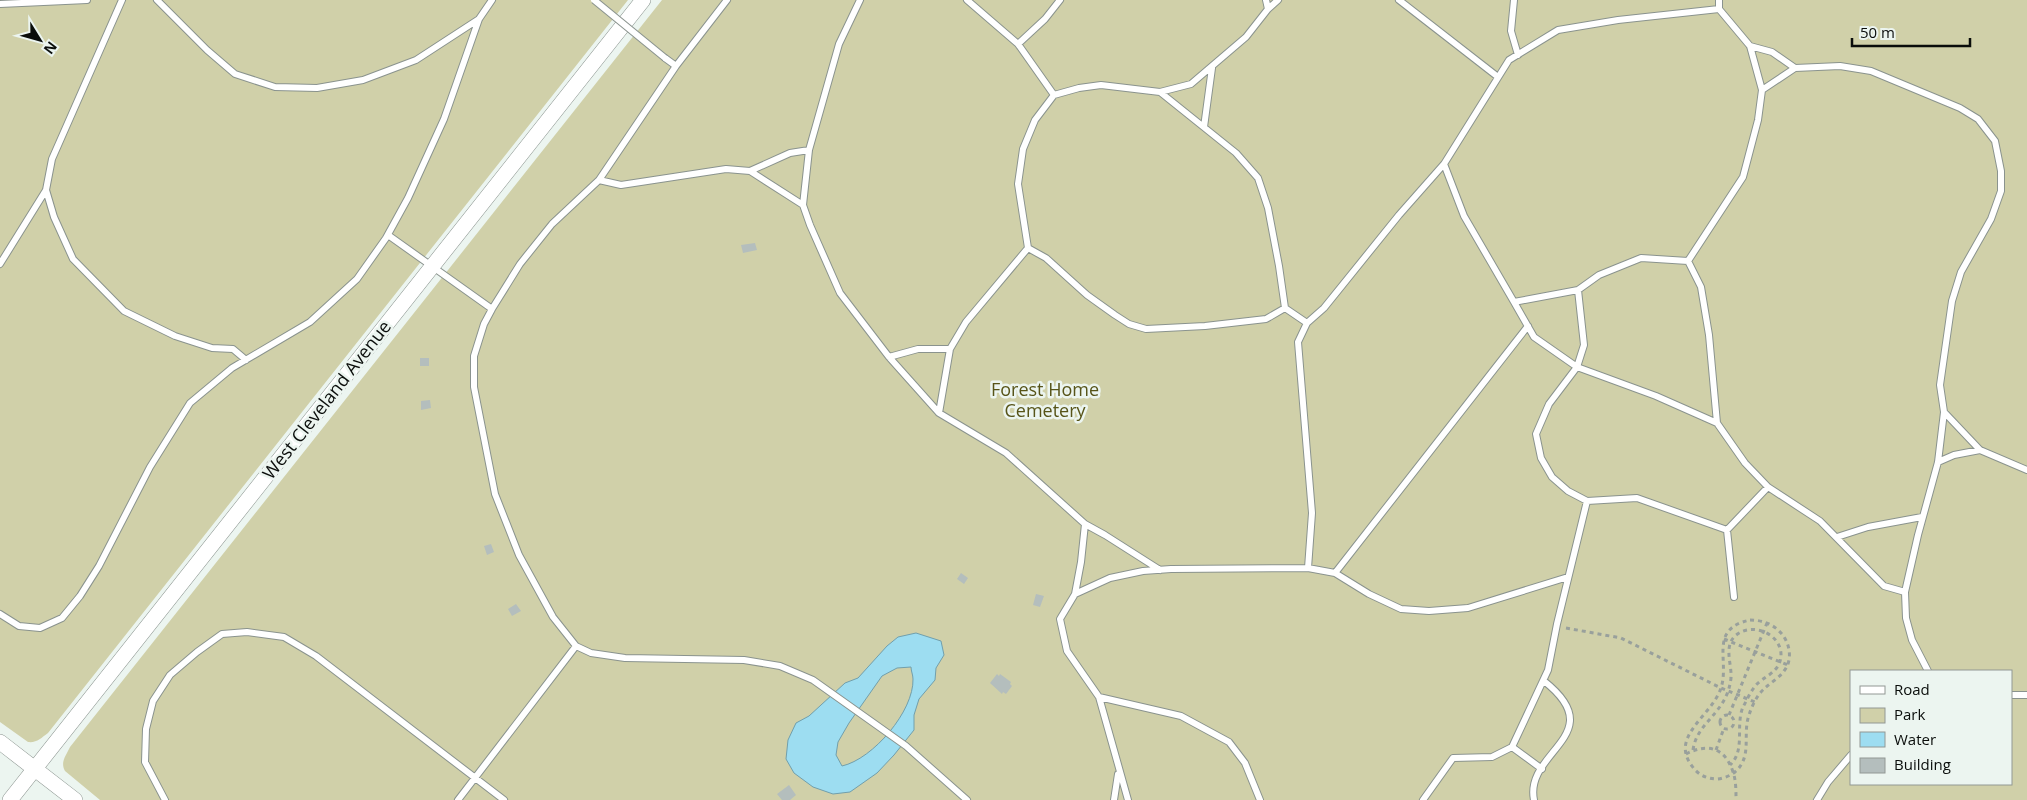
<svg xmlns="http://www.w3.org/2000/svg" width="2027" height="800" viewBox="0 0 2027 800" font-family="'Open Sans',sans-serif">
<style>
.green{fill:#d0d0a9;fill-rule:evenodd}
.water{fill:#9dddf1;stroke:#719fac;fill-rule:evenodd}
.building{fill:#b4bebd}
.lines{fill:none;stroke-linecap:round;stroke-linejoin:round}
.service-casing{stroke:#8a938e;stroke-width:8}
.tertiary-casing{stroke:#8a938e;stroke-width:16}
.path{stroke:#99a09c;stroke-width:3;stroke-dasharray:4 4;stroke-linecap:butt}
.service{stroke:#fff;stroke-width:6}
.tertiary{stroke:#fff;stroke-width:15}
.service-bridge-casing{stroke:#8a938e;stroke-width:8;stroke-linecap:butt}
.service-bridge{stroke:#fff;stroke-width:6}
.labels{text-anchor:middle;stroke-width:5;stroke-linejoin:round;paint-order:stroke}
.park-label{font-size:18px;fill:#575418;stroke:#ecf5f0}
.street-label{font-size:18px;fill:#0a0d0b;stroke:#ecf5f0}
</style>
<rect width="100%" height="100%" fill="#ecf5f0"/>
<!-- green -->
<path class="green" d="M0,0H628L48,733C41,738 37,743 28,742L0,722Z
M662,0H2027V800H100L65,771C60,762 66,756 70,747ZM1851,671H2011V784H1851Z"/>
<!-- water -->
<path class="water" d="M916,633L941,641L944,655L936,668L935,680L919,699L914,715V730L894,755L877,773L850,792L833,794L813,787L794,773L786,759L788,740L796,723L809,716L845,683L858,678L887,646L898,637ZM911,667C911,671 913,675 913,679C914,711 873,759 842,766L836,755L838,742L849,723L882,676L897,668Z"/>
<!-- building -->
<path class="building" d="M755,243L757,250L743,253L741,245Z
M420,358H429V366H420Z
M430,400L431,408L421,410V401Z
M491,544L494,552L487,555L484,546Z
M961,573L968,578L964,584L957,579Z
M1036,594L1044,596L1040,607L1033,605Z
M516,604L521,611L512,616L508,609Z
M997,674L999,676L1000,674L1011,682L1010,684L1012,686L1006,694L1003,692L1002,694L990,683Z
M789,785L796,795L790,800H782L777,794Z"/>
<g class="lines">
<!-- service casing -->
<g class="service-casing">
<path id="service" d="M157,0L207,50L235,74L275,87L317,88L363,80L416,60L479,19
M727,0L676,66L599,180L621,185L726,169L750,171L803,205
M860,0L839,44L809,150L803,205L810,225L840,293L889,357L939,413L1006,453L1085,524L1081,562L1075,594
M1399,0L1498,77
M1514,0L1511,31L1518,55
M1719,0V9
M0,4L87,0
M1268,9L1278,0
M1018,44L1045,19L1060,0
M1750,46L1772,52L1795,68
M665,58L676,66
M1160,92L1191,84L1246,37L1268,9L1266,0
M1054,95L1079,88L1101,85L1160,92L1236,153L1258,178L1268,208L1279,266L1285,308
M1204,127L1212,68
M1444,164L1399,215L1324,308L1307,323L1298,342L1312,513L1308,568L1335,573L1369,594L1401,609L1429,611L1468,608L1568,577
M750,171L790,153L809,150
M599,180L552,224L520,264L492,309L484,324L474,356V387L495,494L519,555L553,617L576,646L591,653L625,658L744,660L780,666L813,680L906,746L967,800
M46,190L54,217L73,259L124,311L175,336L212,348L233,349L246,360
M388,235L492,309
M1028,248L1046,258L1087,295L1115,315L1129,324L1146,329L1205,326L1266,319L1285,308L1307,323
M0,264L46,190L52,159L122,0
M1578,290L1514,302L1464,216L1444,164L1509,60L1558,30L1618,20L1719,9L1750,46L1762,90
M1514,302L1534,337L1577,367L1584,345L1578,290L1599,275L1641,258L1688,261
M889,357L918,349H950L966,322L1028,248L1018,184L1023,149L1035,120L1054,95L1018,44L967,0
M939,413L950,349
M1938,462L1954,455L1980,450
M1768,487L1745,463L1717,423L1709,335L1701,287L1688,261L1743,177L1758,120L1762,90L1795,68L1840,66L1871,71L1960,108L1978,119L1995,141L2001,171V191L1991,219L1961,272L1952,301L1940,385L1944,412
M1587,501L1568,491L1552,477L1541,458L1536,434L1549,404L1577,367L1656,396L1717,423
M1085,524L1105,535L1160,570
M1727,530L1734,597
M1837,537L1868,527L1922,517
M1335,573L1528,326
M0,614L19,626L40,628L62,618L80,596L99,566L150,467L190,403L232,368L310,322L357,279L386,238L408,198L444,119L479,19L492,0
M1928,671L1912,640L1906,618L1905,592L1918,535L1938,462L1944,412L1980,450L2027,470
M2011,695H2027
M1099,697L1128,800
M1512,747L1542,769
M165,800L145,762L146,729L153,701L170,675L197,652L222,634L247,632L284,637L316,656L504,800
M458,800L576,646
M1114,800L1118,774
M1260,800L1245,763L1229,742L1181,716L1099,697L1067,651L1060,619L1075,594L1110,578L1143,571L1171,569L1308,568
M1423,800L1453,758L1492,757L1512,747L1548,670L1557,624L1587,501L1637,498L1727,530L1768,487L1820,521L1884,586L1905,592
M1534,800C1524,751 1612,735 1544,681
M1817,800L1828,782L1851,755"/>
</g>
<!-- tertiary casing -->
<g class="tertiary-casing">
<path id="tertiary" d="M0,742L75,800
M10,800L643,0"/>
</g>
<!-- path -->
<path class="path" d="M1750,620C1762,620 1773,624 1781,633C1790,643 1793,660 1784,671C1779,678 1770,683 1764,689C1757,695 1752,706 1749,715C1742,735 1753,756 1735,772C1730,776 1724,778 1718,779C1707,779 1698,775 1692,766C1669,736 1712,716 1721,688C1730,660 1708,629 1750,620Z
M1566,628L1621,638L1721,688L1755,702
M1724,639L1788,665
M1720 722a7 7 0 1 1 14 0a7 7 0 1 1-14 0Z
M1729,715L1767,623
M1693,750C1697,721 1727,714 1731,678C1732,665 1724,648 1734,637C1753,618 1790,638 1779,664C1775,673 1763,678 1757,684C1751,690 1747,700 1743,707C1735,726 1746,750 1730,765
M1716,750L1724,728
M1686,754C1707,743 1725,747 1733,772C1736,780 1736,791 1736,800"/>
<!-- service -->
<use href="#service" class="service"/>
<!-- tertiary -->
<use href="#tertiary" class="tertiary"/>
<!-- service-bridge casing -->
<g class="service-bridge-casing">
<path id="service-bridge" d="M594,0L665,58"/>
</g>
<!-- service-bridge -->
<use href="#service-bridge" class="service-bridge"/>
</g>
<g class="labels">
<!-- park labels -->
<g class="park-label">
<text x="1045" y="396">Forest Home<tspan x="1045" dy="21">Cemetery</tspan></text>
</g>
<!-- street labels -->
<g class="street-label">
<text transform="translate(327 400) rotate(-52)" y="6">West Cleveland Avenue</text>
</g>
</g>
<!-- legend -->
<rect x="1850" y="670" width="162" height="115" fill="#ecf5f0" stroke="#929894"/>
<rect x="1860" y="686" width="25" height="8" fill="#ffffff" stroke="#929894"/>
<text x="1894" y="695" font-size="15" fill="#0a0d0b">Road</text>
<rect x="1860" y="708" width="25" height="15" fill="#d0d0a9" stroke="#929894"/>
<text x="1894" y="720" font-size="15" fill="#0a0d0b">Park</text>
<rect x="1860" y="732" width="25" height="15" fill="#9dddf1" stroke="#929894"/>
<text x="1894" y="745" font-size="15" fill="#0a0d0b">Water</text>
<rect x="1860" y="758" width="25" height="15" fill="#b4bebd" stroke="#929894"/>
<text x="1894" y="770" font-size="15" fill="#0a0d0b">Building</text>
<!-- north arrow -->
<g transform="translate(40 40) rotate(127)" stroke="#ecf5f0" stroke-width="4" paint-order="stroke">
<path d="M0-4L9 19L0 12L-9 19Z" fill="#0a0d0b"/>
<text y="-8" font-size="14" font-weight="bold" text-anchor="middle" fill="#0a0d0b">N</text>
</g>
<!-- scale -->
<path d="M1852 38v8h118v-8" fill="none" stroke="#0a0d0b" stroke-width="2.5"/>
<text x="1860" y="38" font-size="15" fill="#0a0d0b" stroke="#ecf5f0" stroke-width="4" paint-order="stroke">50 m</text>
</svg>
